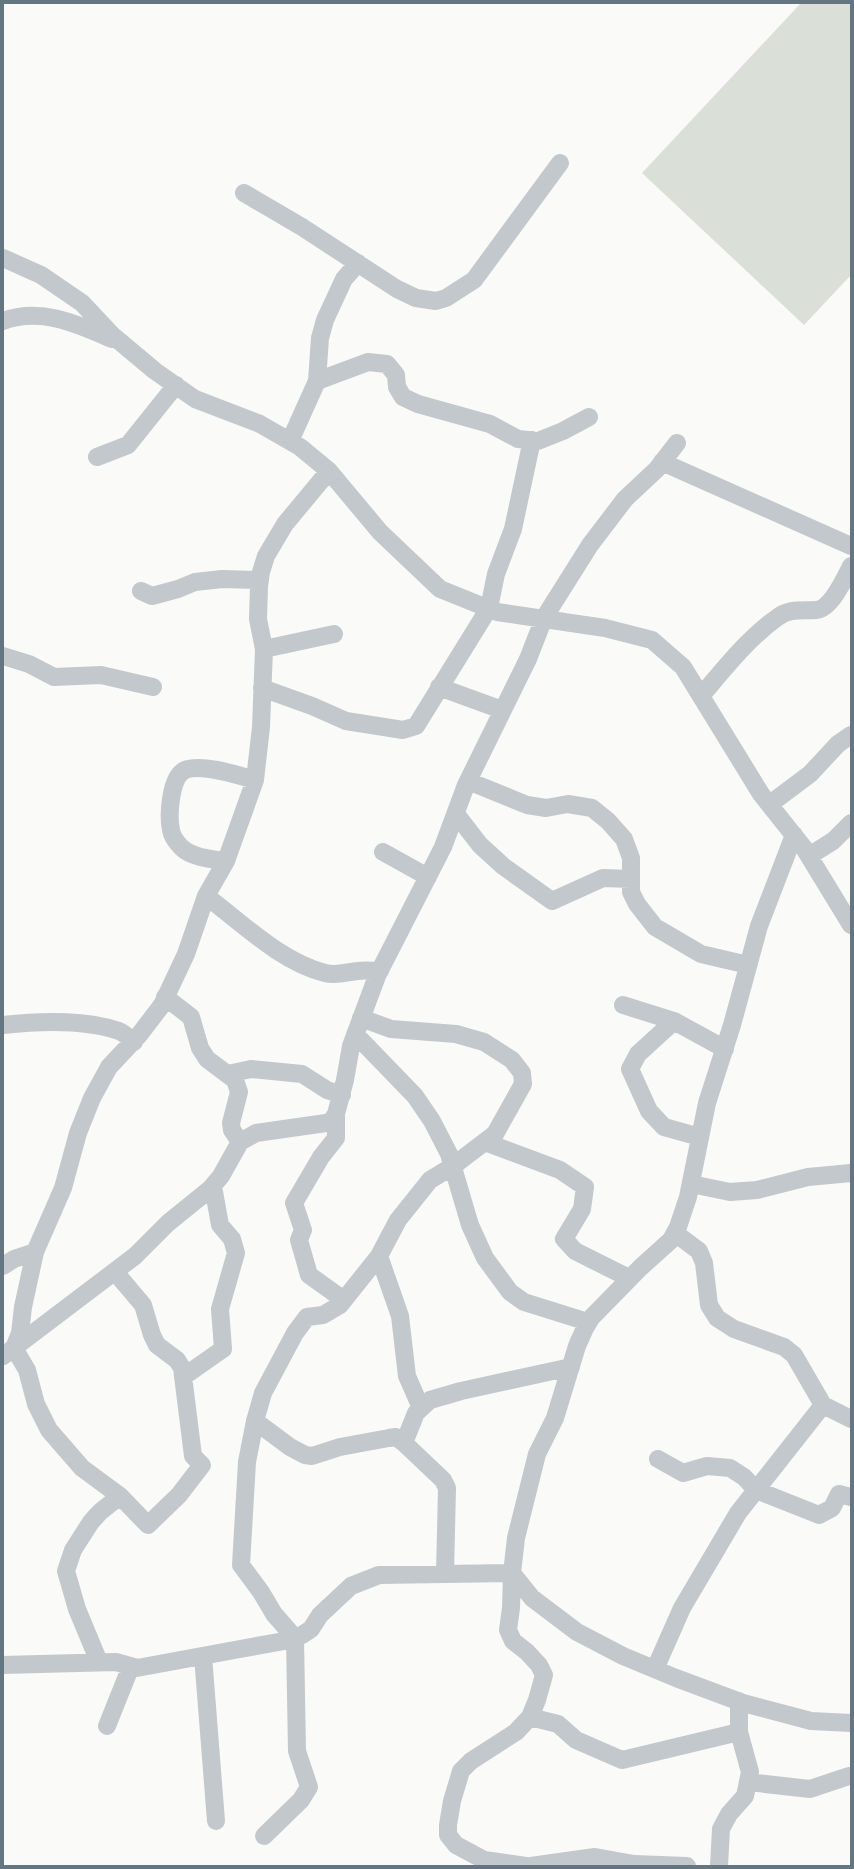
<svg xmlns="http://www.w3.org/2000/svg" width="854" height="1869" viewBox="0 0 854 1869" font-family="Commissioner,sans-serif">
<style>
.green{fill:#dadfd7}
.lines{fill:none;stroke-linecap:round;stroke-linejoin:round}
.minor{stroke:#c3c8cc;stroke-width:18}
</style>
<rect width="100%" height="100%" fill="#fafaf8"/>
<!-- green -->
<path class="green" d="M801,3H851V275L804,325L642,173Z"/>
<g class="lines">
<!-- minor -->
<path class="minor" d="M244,193L302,227L397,289L416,298L436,301L446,298L474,280L560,163
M3,258L41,275L82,303L112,335L155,371L195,399L260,424L300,447L329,471L380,532L440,589L497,612L605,628L652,640L683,667L761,794L804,848L851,925
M3,321C41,307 77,324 112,339
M317,381L368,362L387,364L396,375L397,387L403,397L418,404L490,424L518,439L538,441L563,431L589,417
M290,441L317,381L320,338L325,320L344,279L358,263
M97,457L128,445L176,385
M662,462L851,546
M141,591L152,596L178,589L195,582L222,579L260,580
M264,649L334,634
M3,656L29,664L54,677L101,675L153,687
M439,687L502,710
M262,688L312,706L346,721L403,730L416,726L489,608L496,574L513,529L532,440
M701,696C724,669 748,638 778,617C790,608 802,611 816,610C831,609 845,578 851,566
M468,781L527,805L546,808L568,804L592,808L608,821L624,839L631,858V892L637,904L655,927L701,954L748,965
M770,804L810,774L838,744L851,735
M456,814L480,845L503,866L552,901L603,878L631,879
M383,852L428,877
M809,856L833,841L851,823
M226,861C212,859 193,858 182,848C177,843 172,837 171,830C168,816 170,777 185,770C201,763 238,775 255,780
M206,896C242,923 281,962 325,973C337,976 347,972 358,971C365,970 373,971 380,971
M165,997L191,1017L200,1048L207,1059L235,1080L239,1092L231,1123L232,1130L240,1142
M623,1005L674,1021L725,1049
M674,1021L638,1054L630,1069L649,1111L664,1127L700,1137
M3,1025C39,1021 84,1019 119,1031C124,1033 129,1038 134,1042
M355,1034L415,1096L432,1121L449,1154L470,1225L485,1258L510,1292L524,1302L588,1322
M228,1074L251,1069L302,1074L327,1090L342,1095
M336,1114V1138L321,1157L294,1203L303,1230L299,1240L309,1275L344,1300
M485,1142L560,1170L585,1187L582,1209L564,1239L575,1251L629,1278
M691,1184L730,1192L757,1190L808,1177L851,1173
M675,1233L699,1251L704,1263L709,1305L717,1318L734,1329L784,1347L794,1355L823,1405L851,1419
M379,1256L400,1316L407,1376L421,1408
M3,1266L14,1259L35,1252
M115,1272L143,1305L152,1335L157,1345L177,1360L182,1368L193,1456L202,1465L179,1495L148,1525L120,1496L82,1468L49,1430L36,1404L27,1370L14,1348L20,1333L23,1307L35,1252L63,1188L78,1133L92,1098L109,1067L139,1035L162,1005L186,954L206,896L226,861L255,780L261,727L264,649L258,619L259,586L261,572L266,556L285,524L329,471
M3,1356L135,1256L168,1223L210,1189L221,1176L240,1142L256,1133L326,1123L332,1120L336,1114L345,1080L351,1046L377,976L443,847L466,785L528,659L544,618L590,545L625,499L657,469L677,443
M183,1377L223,1349L220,1309L236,1253L232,1239L220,1225L213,1186
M255,1421L290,1447L305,1455L312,1456L340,1447L389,1438L396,1437L404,1443L443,1480L447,1488L445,1573
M404,1443L416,1413L430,1400L461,1391L571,1367
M658,1459L683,1473L707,1466L730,1468L744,1477L756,1490L819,1515L832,1508L839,1494L851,1497
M203,1656L216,1821
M99,1662L77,1609L66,1571L73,1550L91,1522L100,1512L120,1496
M3,1665L116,1662L137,1668L240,1649L290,1640L302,1635L311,1629L320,1615L351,1586L379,1575L512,1573L532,1598L577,1632L623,1656L676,1678L743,1703L811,1721L851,1723
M655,1669L682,1608L738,1513L823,1405
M530,1717L558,1724L576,1740L622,1760L739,1732
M107,1726L131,1666
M748,1782L810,1789L849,1776
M264,1836L301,1800L309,1787L297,1751L295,1638L274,1614L261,1592L241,1565L247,1462L255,1421L263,1393L295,1333L307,1317L323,1315L340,1305L379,1256L398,1220L430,1180L453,1166L495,1134L523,1084L522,1073L512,1060L484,1042L456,1034L391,1029L361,1018
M526,1866L484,1860L456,1845L448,1835V1825L452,1801L461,1771L471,1761L516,1732L530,1717L537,1700L544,1675L539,1665L527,1652L513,1641L508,1630L511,1608L512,1573L516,1538L537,1454L555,1418L577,1346L585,1328L591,1318L640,1268L671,1240L678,1227L688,1197L707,1103L732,1025L759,926L794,835
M531,1866L595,1857L634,1864L687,1866
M719,1866L721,1829L729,1814L745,1796L750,1772L739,1732V1701"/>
</g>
<!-- border -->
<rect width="854" height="1869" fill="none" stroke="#657683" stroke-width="8"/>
</svg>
